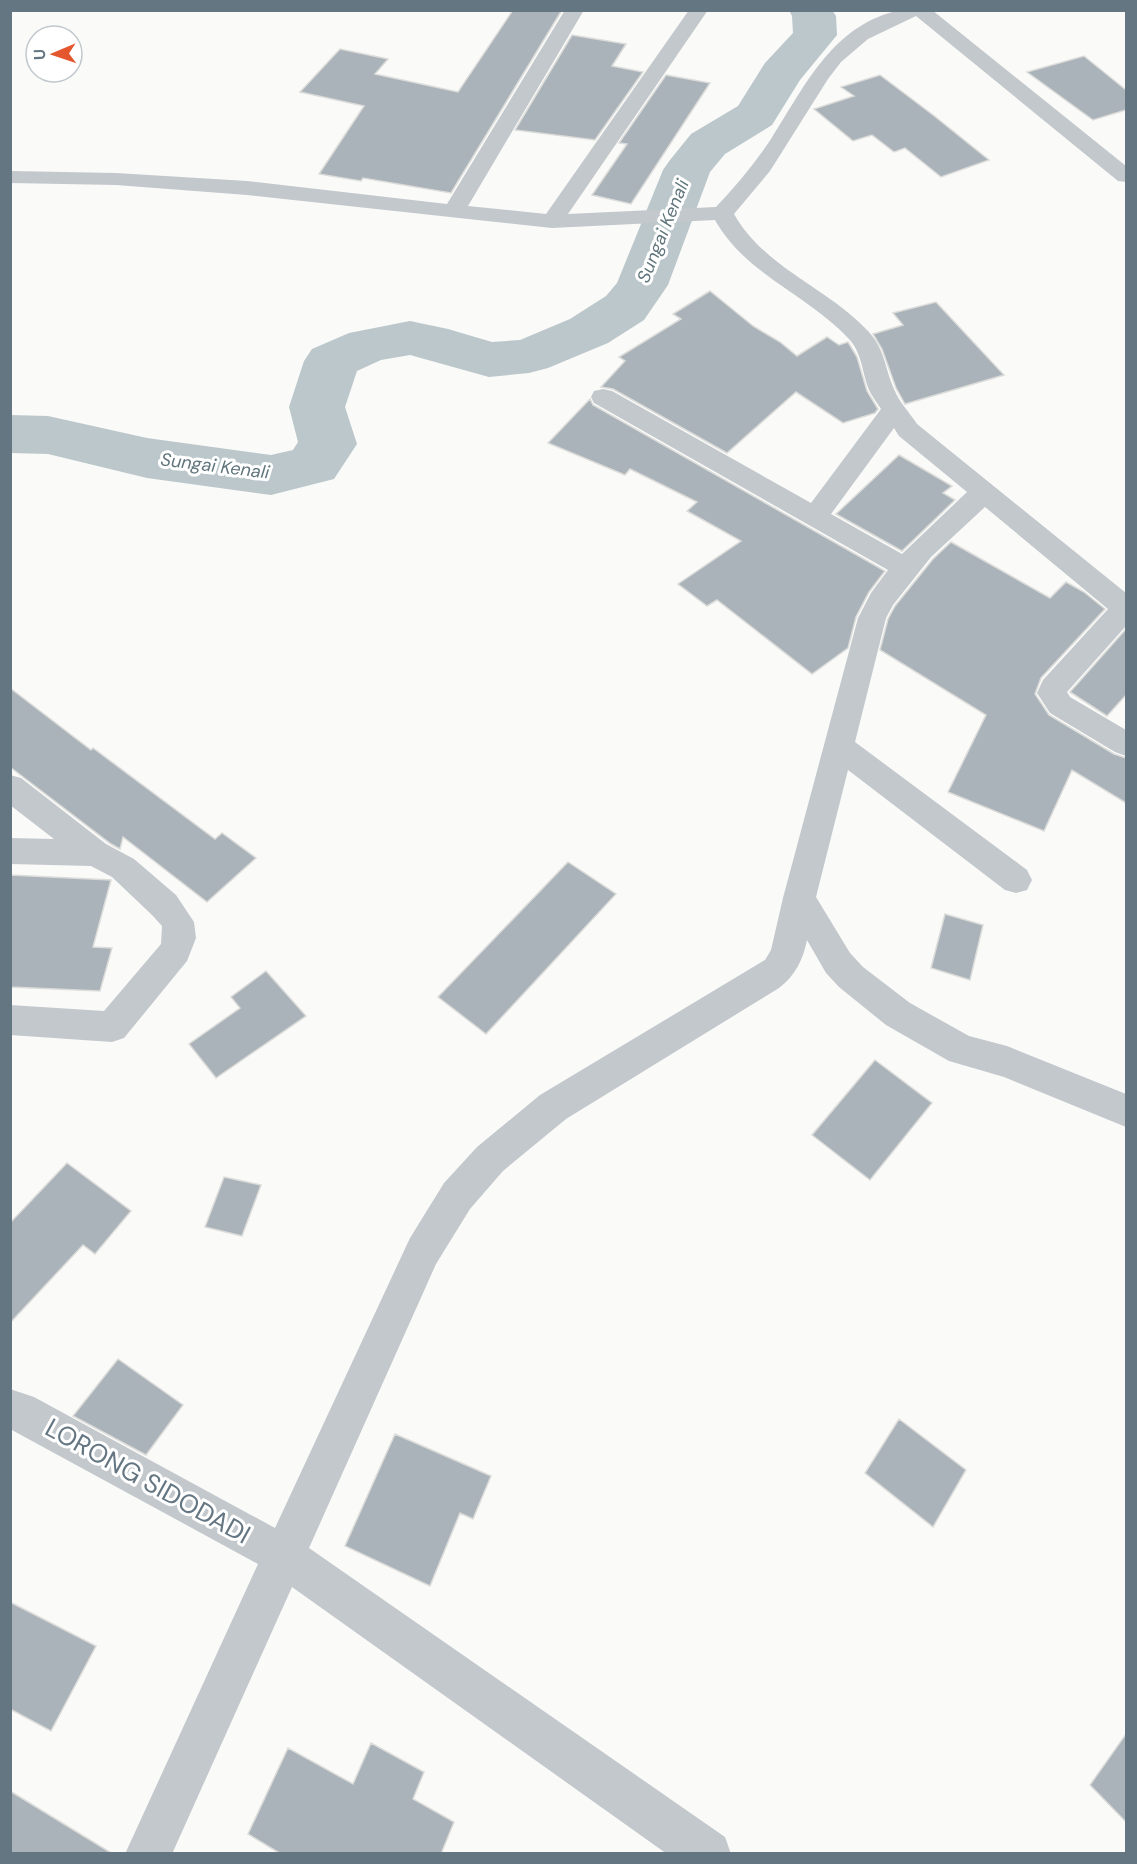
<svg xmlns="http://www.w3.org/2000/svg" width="1137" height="1864" viewBox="0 0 1137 1864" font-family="'DM Sans',sans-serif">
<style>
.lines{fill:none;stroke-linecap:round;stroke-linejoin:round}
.river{fill:#bbc7cb;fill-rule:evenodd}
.building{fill:#aab3b9;stroke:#dcdcda;stroke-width:1.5}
.minor{fill:#c3c8cc;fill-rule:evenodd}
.labels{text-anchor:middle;stroke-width:6;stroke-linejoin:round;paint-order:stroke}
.far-water-label{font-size:18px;font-style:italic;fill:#60757c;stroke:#fff}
.near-street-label{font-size:26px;fill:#657683;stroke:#fff}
</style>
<rect width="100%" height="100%" fill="#fafaf8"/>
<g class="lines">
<!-- river -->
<path class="river" d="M789,10H832L836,16L837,35L800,80L772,125L725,154L710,172L668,285L644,320L608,343L548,368L529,373L489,377L410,355L381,360L357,371L345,407L357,444L334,479L271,495L147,478L48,454L10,453V415L48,416L147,438L271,455L293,450L298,442L289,407L304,361L312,349L349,333L410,321L448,329L492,342L520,340L570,319L606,296L617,283L663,170L670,160L691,134L738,106L765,63L793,33L792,16Z"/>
</g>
<!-- building -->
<path class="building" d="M513,10H562L451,193L363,178L361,181L319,174L364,106L300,92L340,49L388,59L375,74L458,92Z
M572,35L626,44L612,66L643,72L595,140L515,130Z
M1084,56L1126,90V110L1093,120L1027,72Z
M666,75L710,83L631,204L592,195L627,144L619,143Z
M880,75L933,115L989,160L941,177L905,148L894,152L872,135L853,141L814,109L854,96L841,87Z
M710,291L753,326L780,342L797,356L827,337L839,345L848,342L857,357L867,391L878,409L875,413L843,423L796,392L727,453L613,389L601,387L625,361L619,357L681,319L673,314Z
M936,302L1004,375L905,404L896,388L882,349L873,334L903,325L893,313Z
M590,399L593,405L885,571L869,592L856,617L848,648L812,674L717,600L707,606L678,584L741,541L687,511L697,502L630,469L625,475L548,443Z
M899,455L952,486L943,493L955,500L902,551L836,514Z
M951,542L1050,598L1066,582L1084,592L1105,609L1041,678L1035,694L1049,715L1114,754L1126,758V803L1072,770L1044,831L948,792L986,715L880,650L888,619L895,606L933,559Z
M1126,629V695L1107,716L1070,692Z
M10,688L91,750L93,748L215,839L222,833L256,858L207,902L123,837L120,849L111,844L10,767Z
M568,862L616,894L486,1034L438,997Z
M10,875L111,880L93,947L112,948L100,991L10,987Z
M945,914L983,925L970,980L931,968Z
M266,971L306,1016L216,1078L189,1044L240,1008L231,997Z
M875,1060L932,1103L870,1180L812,1135Z
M67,1163L131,1211L95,1254L83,1245L10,1323V1223Z
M224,1177L261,1185L242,1236L205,1227Z
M118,1359L183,1405L146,1455L73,1416Z
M899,1419L966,1470L933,1527L865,1473Z
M395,1434L491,1476L473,1519L460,1513L430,1586L345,1546Z
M10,1602L96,1646L51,1731L10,1709Z
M1126,1734V1822L1090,1785Z
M371,1743L424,1772L413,1799L454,1822L441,1854H281L248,1834L288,1748L353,1784Z
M10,1791L113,1854H10Z"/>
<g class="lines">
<!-- minor -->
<path class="minor" d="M565,10H584L468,206L546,214L689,10H708L568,214L716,207C736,186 755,163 771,139C804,88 831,27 896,11C907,8 921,10 932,10L1126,166V182L1118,181L916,16L868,39L841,62L828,79L770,171L734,214C764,267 824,286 865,328C885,347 884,366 894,389C899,402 910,413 917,424L1126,593V626L1067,692L1070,697L1126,730V756L1115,752L1050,713L1037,693L1043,680L1108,609L985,507L931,557L893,605L886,618L855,742L1027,870L1032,880L1027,890L1016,893L1005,890L848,770L816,897L850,953L863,967L910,1003L969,1036L1007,1046L1126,1094V1127L1004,1077L949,1061L886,1025L839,987L826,973L807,940C803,960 795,976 779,988L566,1119L503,1171L470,1209L436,1264L309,1548L725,1837L731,1854H667L292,1587L172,1854H125L258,1564L10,1429V1389L34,1397L275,1528L410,1238L444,1183L477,1147L540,1095L765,960L771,950L783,898L858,618L871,593L888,570L594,403L591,397L594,391L603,389L612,391L811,503L881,409C877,403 872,396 869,390C862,372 862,353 849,339C807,294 746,275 715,220L552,228L247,195L116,185L10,183V171L116,173L247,181L447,204ZM894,428L899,436L967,492L902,554L831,514Z
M10,775L21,778L106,844L134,859L176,895L194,922L196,938L187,961L124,1038L112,1042L10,1035V1005L104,1011L161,944L162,926L152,915L112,877L91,866L10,864V838L54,839L10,805Z"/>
</g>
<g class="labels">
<!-- far-water labels -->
<g class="far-water-label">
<text transform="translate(663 231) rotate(-68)" y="6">Sungai Kenali</text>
<text transform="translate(215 466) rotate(7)" y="6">Sungai Kenali</text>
</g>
<!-- near-street labels -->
<g class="near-street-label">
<text transform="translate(148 1481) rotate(29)" y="9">LORONG SIDODADI</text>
</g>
</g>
<!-- border -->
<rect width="1137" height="1864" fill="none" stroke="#657683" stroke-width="24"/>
<!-- north arrow -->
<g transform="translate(54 54) rotate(268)"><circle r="28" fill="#ffffff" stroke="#c1c8cd" stroke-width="1.5"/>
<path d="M0-4.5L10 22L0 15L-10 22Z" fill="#e4572e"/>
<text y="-9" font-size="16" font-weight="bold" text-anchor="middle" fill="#657683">U</text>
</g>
</svg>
